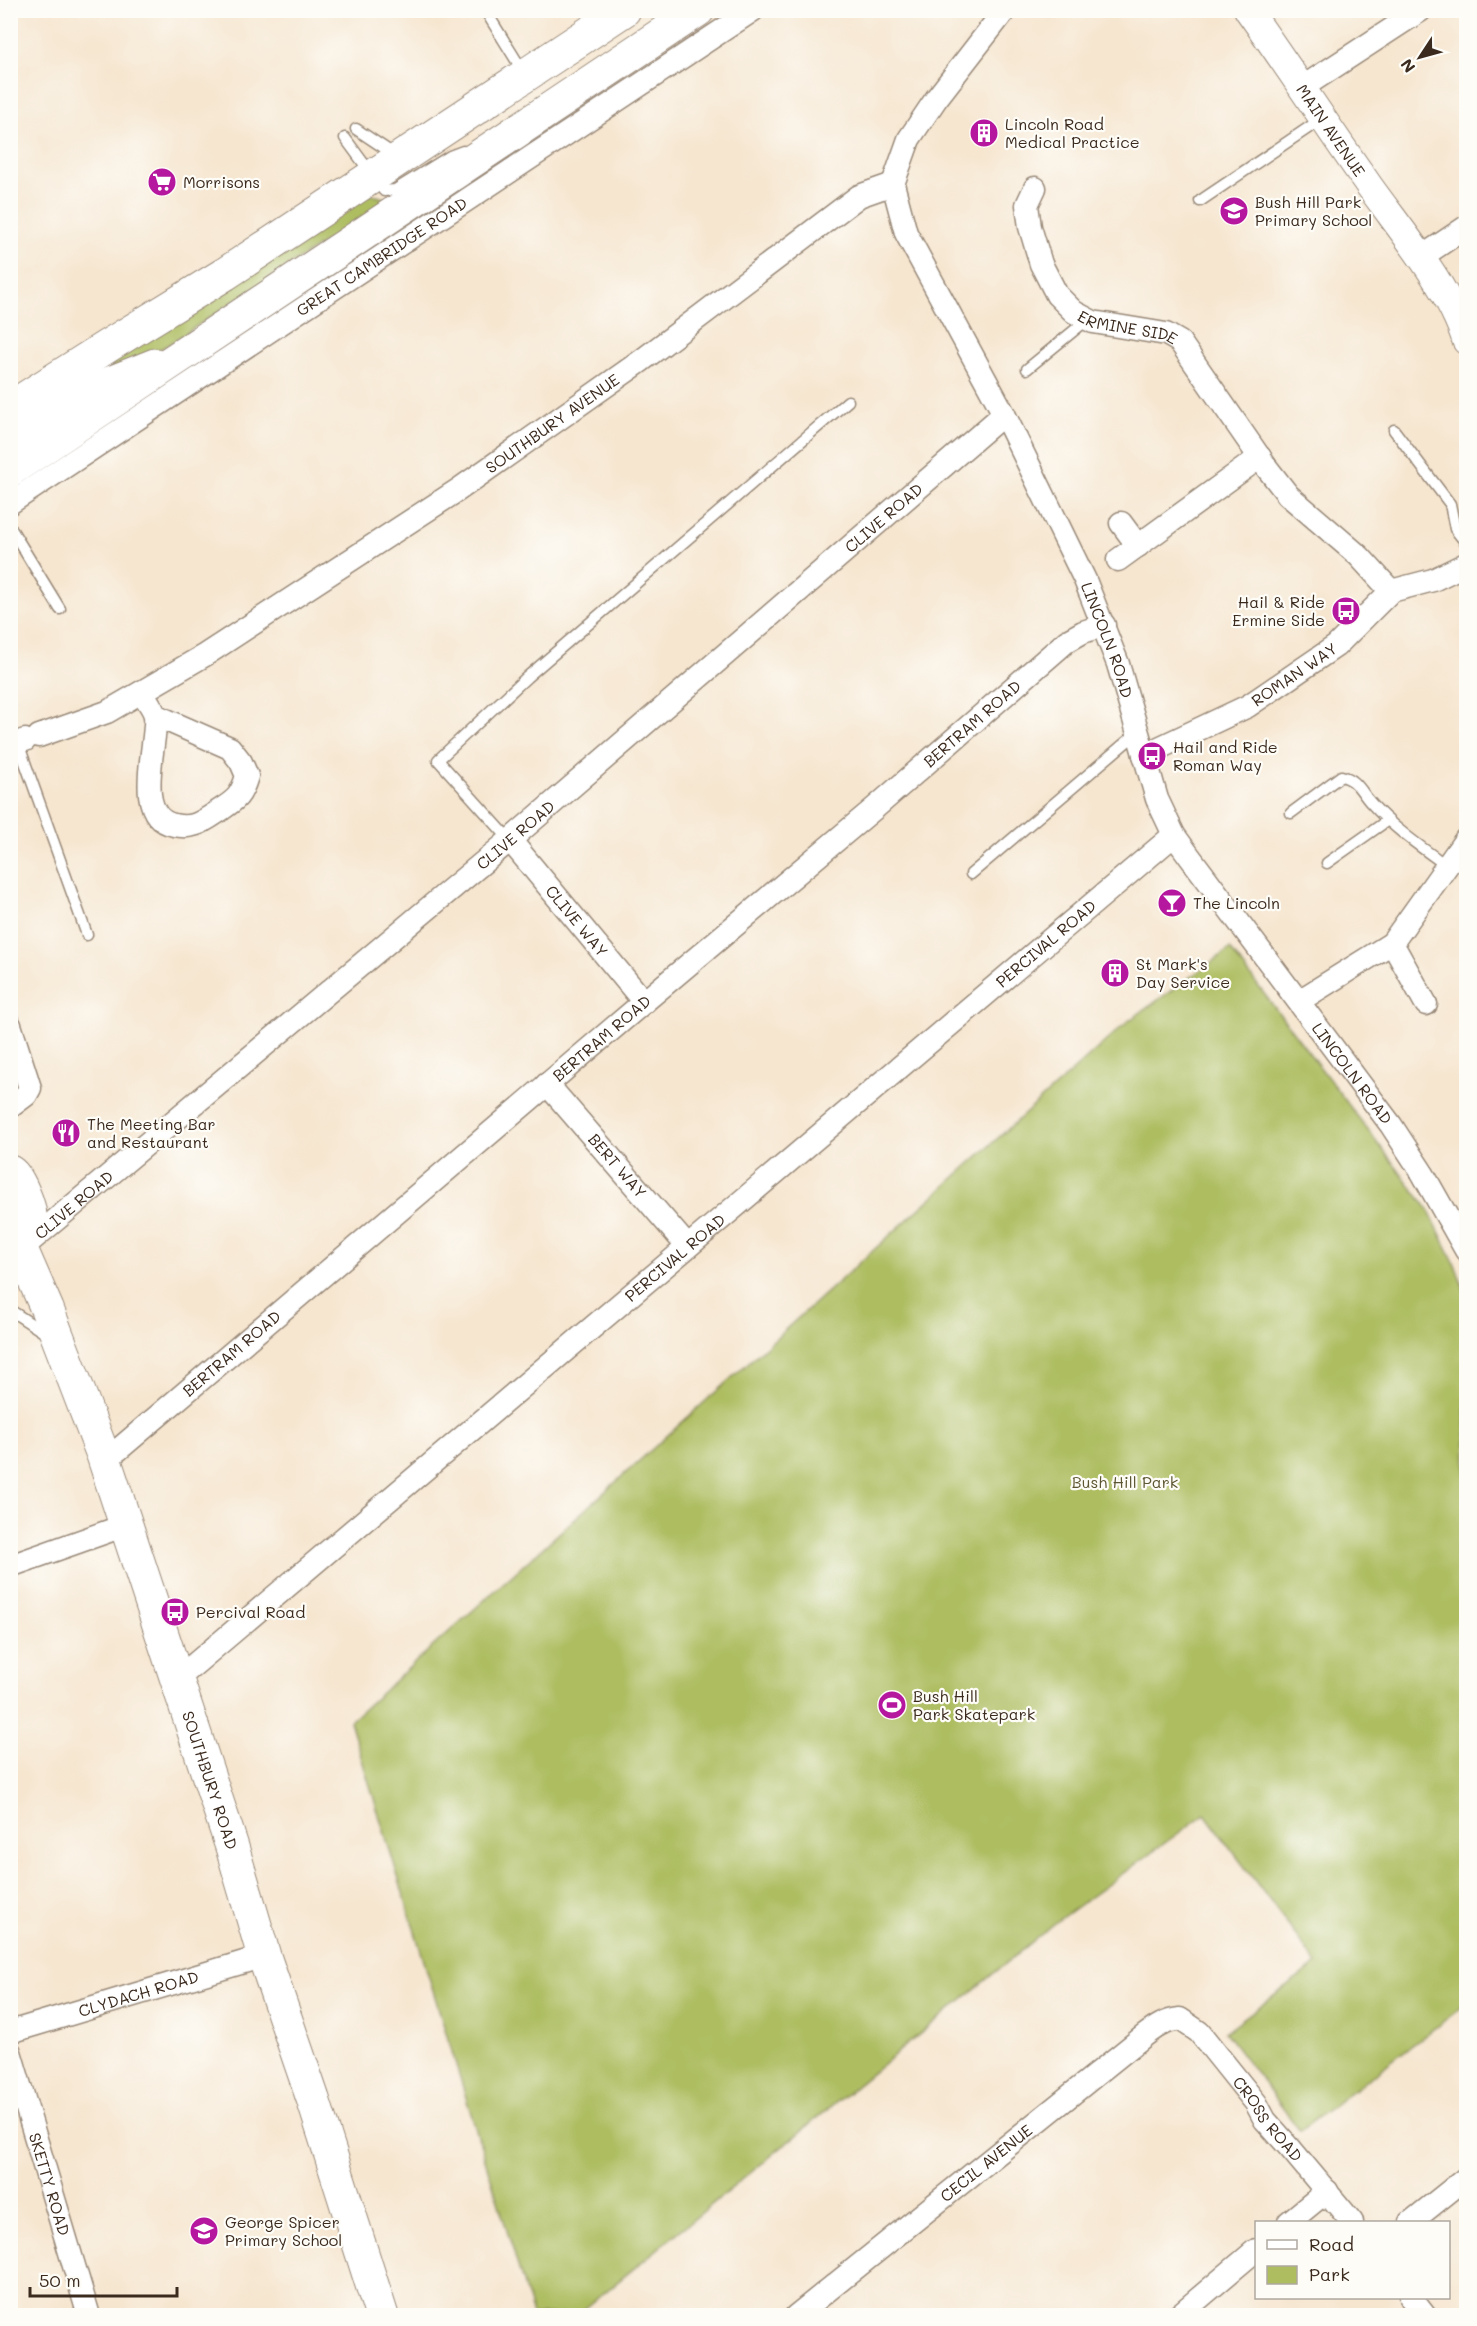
<svg xmlns="http://www.w3.org/2000/svg" width="1477" height="2326" viewBox="0 0 1477 2326" font-family="Mali,sans-serif">
<style>
.green{fill:#adbd60;stroke:#74743f;stroke-width:1.5}
.lines{fill:none;stroke-linecap:round;stroke-linejoin:round}
.service-casing{stroke:#988877;stroke-width:13}
.minor-casing{stroke:#988877;stroke-width:25}
.tertiary-casing{stroke:#988877;stroke-width:29}
.primary-casing{stroke:#988877;stroke-width:35}
.trunk-casing{stroke:#988877;stroke-width:35}
.service{stroke:#fff;stroke-width:10}
.minor{stroke:#fff;stroke-width:22}
.tertiary{stroke:#fff;stroke-width:27}
.primary{stroke:#fff;stroke-width:33}
.trunk{stroke:#fff;stroke-width:33}
.labels{text-anchor:middle;stroke-width:4.5;stroke-linejoin:round;paint-order:stroke}
.poi-label{font-size:16px;fill:#3b2a1e;stroke:#fdfcf7;text-anchor:start}
.street-label{font-size:16px;fill:#3b2a1e;stroke:#fdfcf7}
.park-label{font-size:16px;fill:#5d5632;stroke:#fdfcf7}
</style>
<rect width="100%" height="100%" fill="#fdfcf7"/>
<filter id="ink" filterUnits="userSpaceOnUse"><feTurbulence type="fractalNoise" baseFrequency=".0167" numOctaves="2"/><feDisplacementMap in="SourceGraphic" scale="12" xChannelSelector="R" yChannelSelector="G"/><feConvolveMatrix kernelMatrix="1 2 1 2 8 2 1 2 1" color-interpolation-filters="sRGB"/></filter>
<filter id="wash" filterUnits="userSpaceOnUse"><feTurbulence type="fractalNoise" baseFrequency=".008" numOctaves="4" result="noise"/><feDisplacementMap in="SourceGraphic" scale="24" xChannelSelector="R" yChannelSelector="G"/><feGaussianBlur stdDeviation="1.35" result="paint"/><feColorMatrix in="noise" values="0 0 0 0 0 0 0 0 0 0 0 0 0 0 0 0 0 1.4 0 .05"/><feComposite in="paint" operator="in"/></filter>
<g filter="url(#wash)">
<rect width="100%" height="100%" fill="#f6e6d0"/>
<!-- green -->
<path class="green" d="M368,193L389,200L168,345L11,427Z
M1230,949L1428,1209L1455,1264L1466,1295V2004L1300,2131L1225,2032L1317,1964L1205,1814L1060,1919L577,2315H533L350,1721L1127,1022Z"/>
</g>
<g filter="url(#ink)">
<g class="lines">
<!-- service casing -->
<g class="service-casing">
<path id="service" d="M485,10L524,73
M356,129L389,151L396,154
M345,138L384,191L395,190L450,156L463,151
M1200,201L1323,118
M1027,369L1087,320
M1394,430L1450,504L1455,529L1466,543
M10,527L60,609
M18,743L87,935
M1291,813L1341,776C1357,779 1361,792 1371,803C1393,828 1421,847 1447,866
M510,840L438,760L527,677L848,401
M1327,863L1388,820
M971,874L1137,733
M10,1310L48,1335"/>
</g>
<!-- minor casing -->
<g class="minor-casing">
<g id="minor">
<path id="s1" d="M1005,10L936,99L909,139L893,184L906,233L1004,414L1085,580L1118,664L1157,799L1174,835L1190,857L1391,1125L1423,1174L1466,1250"/>
<path d="M1303,87L1421,10"/>
<path id="s2" d="M1035,188L1027,205L1030,227L1041,264L1057,295L1074,312L1093,322L1166,334L1180,342L1267,468L1288,495L1359,556L1391,591"/>
<path d="M1420,258L1466,227"/>
<path id="s3" d="M10,503L753,10"/>
<path d="M1121,523L1138,546"/>
<path d="M1118,560L1260,457"/>
<path d="M142,692C146,699 154,709 155,716C158,743 131,816 174,825C192,829 201,823 216,813C235,800 240,799 247,776L241,762L230,748L155,715"/>
<path id="s4" d="M39,736L107,712L205,655L458,490L641,361L859,196L893,184"/>
<path d="M10,745L25,740"/>
<path id="s5" d="M1144,755L1248,706L1336,646L1391,591L1433,580L1466,564"/>
<path id="s6" d="M510,840L644,1002"/>
<path d="M1392,943L1426,1004"/>
<path d="M1299,1001L1392,943L1466,839"/>
<path d="M10,1025L30,1088L26,1095L10,1107"/>
<path id="s7" d="M547,1084L687,1246"/>
<path id="s8" d="M21,1249L510,840L1004,414"/>
<path id="s9" d="M103,1455L118,1450L644,1002L876,807L1067,641L1083,632L1104,625"/>
<path d="M10,1566L126,1525"/>
<path id="s10" d="M175,1675L188,1670L1174,835"/>
<path id="s11" d="M10,2032L264,1956"/>
<path id="s12" d="M10,2052L89,2316"/>
<path d="M1289,2222L1327,2191"/>
<path d="M1411,2222L1466,2178"/>
<path d="M1411,2298L1425,2316"/>
<path id="s13" d="M796,2316L1144,2036C1156,2027 1164,2021 1180,2019L1199,2032L1256,2103L1265,2120L1290,2148L1352,2222"/>
<path d="M1178,2316L1256,2250"/>
</g>
</g>
<!-- tertiary casing -->
<g class="tertiary-casing">
<g id="tertiary">
<path id="s14" d="M1248,10C1290,69 1329,129 1370,187C1403,233 1449,287 1466,341"/>
</g>
</g>
<!-- primary casing -->
<g class="primary-casing">
<g id="primary">
<path d="M10,445L100,387L155,365"/>
<path d="M10,1172C18,1176 30,1207 30,1216C30,1226 24,1239 21,1249"/>
<path id="s15" d="M10,1239L21,1249L47,1309L103,1455L232,1847L264,1956L313,2099L382,2316"/>
</g>
</g>
<!-- trunk casing -->
<g class="trunk-casing">
<path id="trunk" d="M10,408L106,347L225,274L624,10
M10,470L698,10"/>
</g>
<!-- service -->
<use href="#service" class="service"/>
<!-- minor -->
<use href="#minor" class="minor"/>
<!-- tertiary -->
<use href="#tertiary" class="tertiary"/>
<!-- primary -->
<use href="#primary" class="primary"/>
<!-- trunk -->
<use href="#trunk" class="trunk"/>
</g>
</g>
<!-- icons -->
<defs>
<g id="building-disc" transform="scale(1.5)"><circle r="9.5" fill="#b5179e" stroke="#fdfcf7"/><path d="M-4-6H4V6H1V3H-1V6H-4ZM-2.5-4.3h1.7v1.8h-1.7ZM.8-4.3h1.7v1.8H.8ZM-2.5-1h1.7V.8h-1.7ZM.8-1h1.7V.8H.8Z" fill="#fff"/></g>
<g id="supermarket-disc" transform="scale(1.5)"><circle r="9.5" fill="#b5179e" stroke="#fdfcf7"/><path d="M-6-5.5h2.5l.6 2H6L4.5 2H-2.5L-4.4-4H-6ZM-1.5 3.2a1.3 1.3 0 1 0 .1 0ZM3 3.2a1.3 1.3 0 1 0 .1 0Z" fill="#fff"/></g>
<g id="school-disc" transform="scale(1.5)"><circle r="9.5" fill="#b5179e" stroke="#fdfcf7"/><path d="M0-5L7-2L0 1L-7-2ZM-4 1L0 2.5L4 1V4Q0 6-4 4Z" fill="#fff"/></g>
<g id="bus-disc" transform="scale(1.5)"><circle r="9.5" fill="#b5179e" stroke="#fdfcf7"/><path d="M-5-6H5V4H4V6H2V4H-2V6H-4V4H-5ZM-3.5-4V0h7V-4ZM-3.5 1.2v1.5H-2V1.2ZM2 1.2v1.5H3.5V1.2Z" fill="#fff"/></g>
<g id="bar-disc" transform="scale(1.5)"><circle r="9.5" fill="#b5179e" stroke="#fdfcf7"/><path d="M-6-5H6L.8 .8V4.5H3.5V6h-7V4.5H-.8V.8Z" fill="#fff"/></g>
<g id="restaurant-disc" transform="scale(1.5)"><circle r="9.5" fill="#b5179e" stroke="#fdfcf7"/><path d="M-5-6h1v4h1v-4h1v4h1v-4h1v5L-1.5 .5V6h-2V.5L-5-1ZM5-6V6H3V1.5H1.5Q1.5-4 5-6Z" fill="#fff"/></g>
<g id="stadium-disc" transform="scale(1.5)"><circle r="9.5" fill="#b5179e" stroke="#fdfcf7"/><path d="M0-5a6.5 5 0 1 0 0 10a6.5 5 0 1 0 0-10ZM-3.5-1.8h7v3.6h-7Z" fill="#fff"/></g>
</defs>
<g fill-rule="evenodd">
<use href="#building-disc" x="984" y="133"/>
<use href="#supermarket-disc" x="162" y="182"/>
<use href="#school-disc" x="1234" y="211"/>
<use href="#bus-disc" x="1346" y="611"/>
<use href="#bus-disc" x="1152" y="756"/>
<use href="#bar-disc" x="1172" y="903"/>
<use href="#building-disc" x="1115" y="973"/>
<use href="#restaurant-disc" x="66" y="1133"/>
<use href="#bus-disc" x="175" y="1612"/>
<use href="#stadium-disc" x="892" y="1705"/>
<use href="#school-disc" x="204" y="2231"/>
</g>
<g class="labels">
<!-- poi labels -->
<g class="poi-label">
<text x="1005" y="130">Lincoln Road<tspan x="1005" dy="18">Medical Practice</tspan></text>
<text x="183" y="188">Morrisons</text>
<text x="1255" y="208">Bush Hill Park<tspan x="1255" dy="18">Primary School</tspan></text>
<text x="1325" y="608" text-anchor="end">Hail &amp; Ride<tspan x="1325" dy="18">Ermine Side</tspan></text>
<text x="1173" y="753">Hail and Ride<tspan x="1173" dy="18">Roman Way</tspan></text>
<text x="1193" y="909">The Lincoln</text>
<text x="1136" y="970">St Mark's<tspan x="1136" dy="18">Day Service</tspan></text>
<text x="87" y="1130">The Meeting Bar<tspan x="87" dy="18">and Restaurant</tspan></text>
<text x="196" y="1618">Percival Road</text>
<text x="913" y="1702">Bush Hill<tspan x="913" dy="18">Park Skatepark</tspan></text>
<text x="225" y="2228">George Spicer<tspan x="225" dy="18">Primary School</tspan></text>
</g>
<!-- street labels -->
<g class="street-label">
<text dy="6" stroke="none"><textPath href="#s14" startOffset="146">MAIN AVENUE</textPath></text>
<text dy="6" stroke="none"><textPath href="#s3" startOffset="446">GREAT CAMBRIDGE ROAD</textPath></text>
<text dy="6" stroke="none"><textPath href="#s2" startOffset="195">ERMINE SIDE</textPath></text>
<text dy="6" stroke="none"><textPath href="#s4" startOffset="603">SOUTHBURY AVENUE</textPath></text>
<text dy="6" stroke="none"><textPath href="#s8" startOffset="1131">CLIVE ROAD</textPath></text>
<text dy="6" stroke="none"><textPath href="#s1" startOffset="714">LINCOLN ROAD</textPath></text>
<text dy="6" stroke="none"><textPath href="#s5" startOffset="171">ROMAN WAY</textPath></text>
<text dy="6" stroke="none"><textPath href="#s9" startOffset="1137">BERTRAM ROAD</textPath></text>
<text dy="6" stroke="none"><textPath href="#s8" startOffset="645">CLIVE ROAD</textPath></text>
<text dy="6" stroke="none"><textPath href="#s6" startOffset="105">CLIVE WAY</textPath></text>
<text dy="6" stroke="none"><textPath href="#s10" startOffset="1138">PERCIVAL ROAD</textPath></text>
<text dy="6" stroke="none"><textPath href="#s9" startOffset="651">BERTRAM ROAD</textPath></text>
<text dy="6" stroke="none"><textPath href="#s1" startOffset="1218">LINCOLN ROAD</textPath></text>
<text dy="6" stroke="none"><textPath href="#s7" startOffset="108">BERT WAY</textPath></text>
<text dy="6" stroke="none"><textPath href="#s8" startOffset="69">CLIVE ROAD</textPath></text>
<text dy="6" stroke="none"><textPath href="#s10" startOffset="652">PERCIVAL ROAD</textPath></text>
<text dy="6" stroke="none"><textPath href="#s9" startOffset="165">BERTRAM ROAD</textPath></text>
<text dy="6" stroke="none"><textPath href="#s15" startOffset="579">SOUTHBURY ROAD</textPath></text>
<text dy="6" stroke="none"><textPath href="#s11" startOffset="134">CLYDACH ROAD</textPath></text>
<text dy="6" stroke="none"><textPath href="#s13" startOffset="621">CROSS ROAD</textPath></text>
<text dy="6" stroke="none"><textPath href="#s13" startOffset="244">CECIL AVENUE</textPath></text>
<text dy="6" stroke="none"><textPath href="#s12" startOffset="138">SKETTY ROAD</textPath></text>
</g>
<!-- park labels -->
<g class="park-label">
<text x="1125" y="1488">Bush Hill Park</text>
</g>
</g>
<!-- margin -->
<rect width="1477" height="2326" fill="none" stroke="#fdfcf7" stroke-width="36"/>
<!-- legend -->
<rect x="1255" y="2221" width="195" height="78" fill="#fdfcf7" stroke="#afa8a0" stroke-width="1.5"/>
<rect x="1267" y="2240" width="30" height="9" fill="#ffffff" stroke="#afa8a0" stroke-width="1.5"/>
<text x="1309" y="2251" font-size="18" fill="#3b2a1e">Road</text>
<rect x="1267" y="2266" width="30" height="18" fill="#adbd60" stroke="#afa8a0" stroke-width="1.5"/>
<text x="1309" y="2281" font-size="18" fill="#3b2a1e">Park</text>
<!-- north arrow -->
<g transform="translate(1420 57) rotate(234)" stroke="#fdfcf7" stroke-width="4.5" paint-order="stroke">
<path d="M0-4.5L10 22L0 15L-10 22Z" fill="#3b2a1e"/>
<text y="-9" font-size="16" font-weight="bold" text-anchor="middle" fill="#3b2a1e">N</text>
</g>
<!-- scale -->
<path d="M30 2287v9h147v-9" fill="none" stroke="#3b2a1e" stroke-width="3"/>
<text x="39" y="2287" font-size="18" fill="#3b2a1e" stroke="#fdfcf7" stroke-width="4.5" paint-order="stroke">50 m</text>
</svg>
